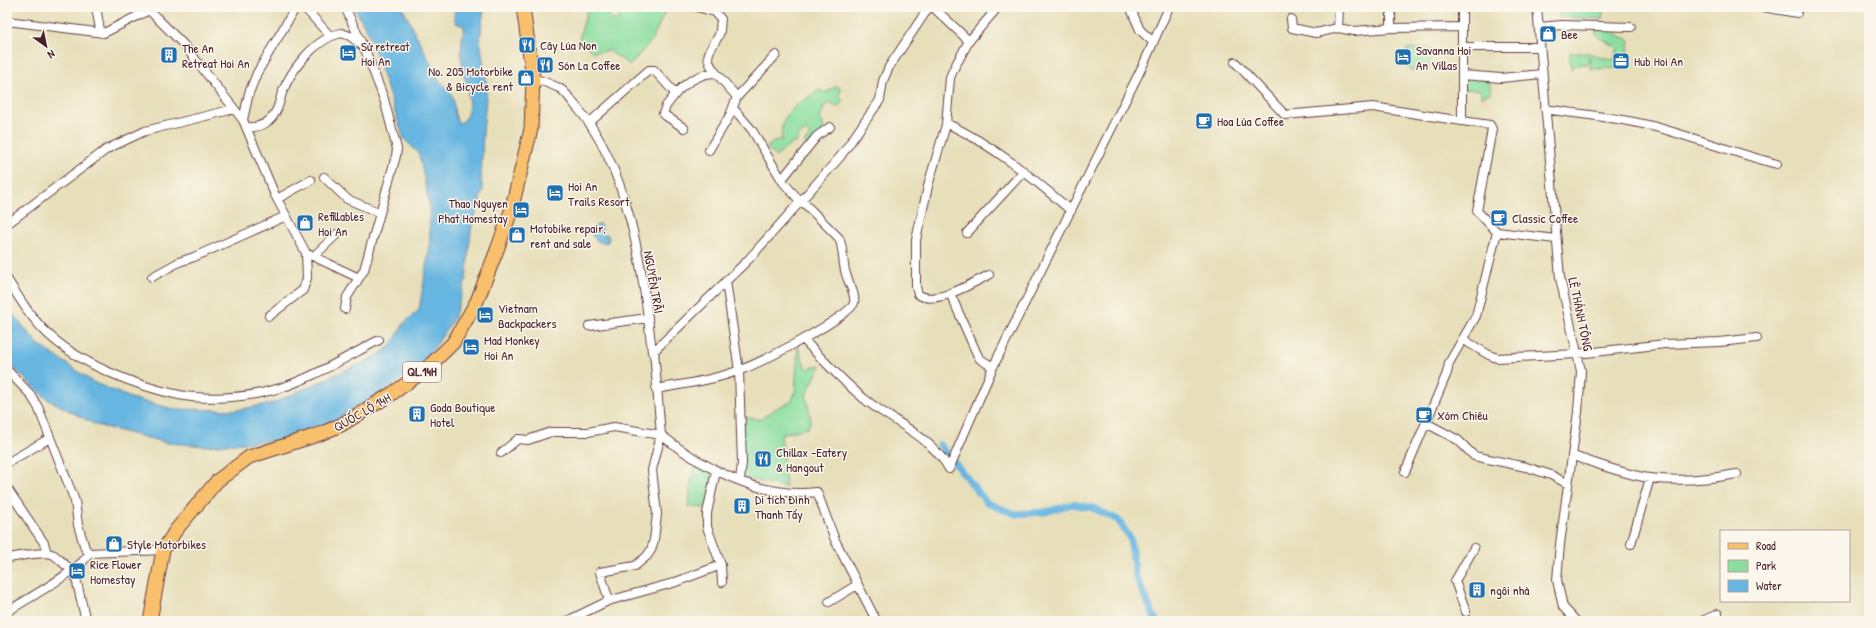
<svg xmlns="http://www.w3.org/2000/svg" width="1876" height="628" viewBox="0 0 1876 628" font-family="'Patrick Hand',sans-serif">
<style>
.green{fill:#8bdea0;stroke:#6a7e66}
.water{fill:#66b6e1;stroke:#586a86}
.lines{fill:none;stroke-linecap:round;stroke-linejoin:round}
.canal{stroke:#66b6e1;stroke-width:7}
.minor-casing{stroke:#623c40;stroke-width:10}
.primary-casing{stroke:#623c40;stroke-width:15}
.minor{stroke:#fff;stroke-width:8}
.primary{stroke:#f8bf6c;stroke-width:13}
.labels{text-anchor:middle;stroke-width:3;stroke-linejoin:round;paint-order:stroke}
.shield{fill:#fbf7ec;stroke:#7f6065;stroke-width:1}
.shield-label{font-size:12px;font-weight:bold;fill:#4a1f2b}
.poi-label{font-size:13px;fill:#4a1f2b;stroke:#fbf7ec;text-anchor:start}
.street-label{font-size:13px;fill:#4a1f2b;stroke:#fbf7ec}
</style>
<rect width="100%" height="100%" fill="#fbf7ec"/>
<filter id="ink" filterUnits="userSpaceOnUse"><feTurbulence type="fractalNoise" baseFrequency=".025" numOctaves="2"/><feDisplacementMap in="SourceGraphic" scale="8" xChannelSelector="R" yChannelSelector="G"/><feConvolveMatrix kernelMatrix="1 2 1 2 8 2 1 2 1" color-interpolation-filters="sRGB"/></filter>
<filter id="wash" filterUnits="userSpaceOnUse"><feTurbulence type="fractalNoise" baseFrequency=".012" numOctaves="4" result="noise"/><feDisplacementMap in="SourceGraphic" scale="16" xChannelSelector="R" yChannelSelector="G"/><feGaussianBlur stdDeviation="0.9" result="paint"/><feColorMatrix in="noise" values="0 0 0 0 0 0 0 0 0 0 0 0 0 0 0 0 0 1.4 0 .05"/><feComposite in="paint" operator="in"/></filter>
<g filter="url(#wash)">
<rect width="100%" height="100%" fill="#e7dfba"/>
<!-- green -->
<path class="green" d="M588,7H612L609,19L618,20L623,7H667L652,40L630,65L609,51L593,52L579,39Z
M1559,7H1601L1604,9L1602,19L1559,17Z
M1593,25L1615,29L1618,35L1630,40L1626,68L1591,69L1589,56L1588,64L1575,65L1571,69L1569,53H1588L1614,60L1618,48L1597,36Z
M1432,48L1428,72L1411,70L1407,66V49Z
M1462,73L1489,78L1491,93L1481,97V90L1462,89Z
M836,86L841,88L839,96L844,102L838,107L831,103L825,105L820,118L825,130L808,147L804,142L810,136L806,131L799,135L796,143H792L776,157L767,147L778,139L781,142C782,136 781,128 783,123C788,107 807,99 820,90L825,93Z
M798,347L806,369L821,365L806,395L811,420L808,428L781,434L786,487L741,478L740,417L761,419L778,407L791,402L795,393Z
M693,467L713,472L707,508L688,507Z"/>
<!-- water -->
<path class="water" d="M354,7H402L439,80C444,85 449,89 452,95C455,104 453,116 459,123L464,121C476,101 461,76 461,54C461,45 463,35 464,26L456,23L454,15L456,7H484L480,39L487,87L483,133L481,180L483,189L471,230L466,280L454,318L437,344L424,360L393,386L321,428L282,440L206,446L168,443L96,425L47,399L7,362V307L38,344L93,382L131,398L173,409L237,410L273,403L379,355L392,344L405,322L419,310L430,245L429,203L419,154L404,139L368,32Z
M600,224L604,235L607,234L609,237L608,242C599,244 595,241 591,233L593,227Z"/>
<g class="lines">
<!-- canal -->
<path class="canal" d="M940,445L987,503L1015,514L1045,512L1073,504L1093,508L1118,520L1130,538L1136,577L1156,621"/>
</g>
</g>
<g filter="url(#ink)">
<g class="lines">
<!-- minor casing -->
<g class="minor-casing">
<path id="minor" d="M96,7L100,30L102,33
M146,7L184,45L243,120L275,195L306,253L307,278L303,290L269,316
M304,7L330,36
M345,7L362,44
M697,7L715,12L721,19C720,25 721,32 718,37C708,53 703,57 716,73
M933,7L969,41
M1130,7L1140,30L1153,42
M1391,7V28
M1537,7L1560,278L1581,371L1578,412L1560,544L1557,580L1563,607L1576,621
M1763,7L1797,13
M1291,19L1292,28L1316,33L1338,28L1354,31L1391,28L1462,27
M7,21L104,33L155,7
M1539,27L1562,25L1631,27
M1338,28L1339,7
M1462,47H1540
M1235,62L1285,115L1373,107L1462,121
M1462,75L1501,78L1542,74
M533,78C541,81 551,84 559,88C565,91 571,100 575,105C630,167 643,272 652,352L654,351L661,435C704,469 762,499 817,492L835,540L876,620
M677,92L666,106L663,114L684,128
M733,108L752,130L783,182L800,201
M1545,109C1584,115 1625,118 1663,129C1701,140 1738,154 1777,164
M243,120L249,93L257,73L296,7
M590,122L649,70H654L674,92H677C688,81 700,73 716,73L737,97
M946,123C993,145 1032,177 1071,211
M246,127C258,128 269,124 275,113C279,107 280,99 282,93C292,68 315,39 341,33L350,36L364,47L384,99L397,149L396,156L364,270L347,297L345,309
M709,150L730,115L737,97L776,55
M324,177L347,199L380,213
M783,178L817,136L830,127
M277,199L311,180
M7,224L107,149L145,131L234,109
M1497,232L1556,239
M967,233L1024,171
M306,253L359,278
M314,256L337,234
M989,275C972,283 934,307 918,294L916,287V240L929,182L946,125L950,78L953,70L969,41L998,7
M152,277L179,262L194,257L286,216
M7,279C19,298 31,318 48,334C80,364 136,386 179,395C204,400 244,398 269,391C305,383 346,357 379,340
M726,281L739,371L742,463L740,480
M950,293L977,354L980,359L993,367
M589,326L648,318
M804,340C824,361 844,383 867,401C894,422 933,438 949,469L993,367L1145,61L1169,7
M1464,340L1489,355L1497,358L1577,354L1665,344L1719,342L1757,338
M654,351L748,260L840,157L880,100L883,81L889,67L929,7
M7,370L30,394L38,407L75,501L78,525L85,548L89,553
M656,389C684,384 714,380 740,370C758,364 850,317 854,303C856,294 848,282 846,274C842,262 844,249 839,238L801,200
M1426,423L1458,440L1474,456L1526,467L1551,475L1568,484
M501,453L518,439L528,440L551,432H588L614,427L661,435L652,470L657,514L654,540L651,550L647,556L635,566L600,572L608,597V601L567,621
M1573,456C1598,464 1623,474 1649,478C1678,482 1709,479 1737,474
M7,463L50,438
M716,471L707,513V527L721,565L722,582
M1405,472L1447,373L1449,363L1476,316L1497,232L1477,211L1492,129L1490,125L1462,121V7
M7,488L44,543L47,553
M1631,544L1650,478
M7,558C18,557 45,550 54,555C62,560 64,567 74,570
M74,570L86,621
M608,601L673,583L721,565
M829,602L857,585
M7,612C23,601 84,568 89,553L163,550
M1466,612L1455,581L1474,548
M1702,621L1718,614"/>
</g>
<!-- primary casing -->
<g class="primary-casing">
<path id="primary" d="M150,621L163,550L176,530L217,481L249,457L320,434L341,425L393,393L424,371L453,343L477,301L497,250L511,211L531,129L533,78L523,7"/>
</g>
<!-- minor -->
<use href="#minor" class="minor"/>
<!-- primary -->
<use href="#primary" class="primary"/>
</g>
</g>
<!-- icons -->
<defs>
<g id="shop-square" transform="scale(0.9)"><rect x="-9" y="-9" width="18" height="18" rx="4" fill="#1f6fb2" stroke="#fbf7ec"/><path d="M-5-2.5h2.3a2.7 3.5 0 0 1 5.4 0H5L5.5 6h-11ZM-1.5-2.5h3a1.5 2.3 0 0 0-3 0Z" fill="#fff"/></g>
<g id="restaurant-square" transform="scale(0.9)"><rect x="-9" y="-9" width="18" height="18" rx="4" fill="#1f6fb2" stroke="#fbf7ec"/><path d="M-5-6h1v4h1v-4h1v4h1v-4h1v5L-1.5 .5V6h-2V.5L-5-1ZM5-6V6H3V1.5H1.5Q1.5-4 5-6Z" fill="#fff"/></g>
<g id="hotel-square" transform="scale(0.9)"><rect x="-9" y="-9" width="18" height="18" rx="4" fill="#1f6fb2" stroke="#fbf7ec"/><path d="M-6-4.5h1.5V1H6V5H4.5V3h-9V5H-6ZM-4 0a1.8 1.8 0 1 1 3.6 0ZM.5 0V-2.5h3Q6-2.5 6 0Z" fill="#fff"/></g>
<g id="building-square" transform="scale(0.9)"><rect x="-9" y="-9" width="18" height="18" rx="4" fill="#1f6fb2" stroke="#fbf7ec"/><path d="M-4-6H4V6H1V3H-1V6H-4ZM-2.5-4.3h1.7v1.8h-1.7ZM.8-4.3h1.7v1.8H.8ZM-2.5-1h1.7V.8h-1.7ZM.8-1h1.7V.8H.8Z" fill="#fff"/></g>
<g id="office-square" transform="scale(0.9)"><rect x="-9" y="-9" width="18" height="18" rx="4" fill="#1f6fb2" stroke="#fbf7ec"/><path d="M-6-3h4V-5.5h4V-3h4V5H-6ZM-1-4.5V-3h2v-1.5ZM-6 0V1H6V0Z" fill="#fff"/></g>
<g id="cafe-square" transform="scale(0.9)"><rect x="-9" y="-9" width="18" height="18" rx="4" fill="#1f6fb2" stroke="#fbf7ec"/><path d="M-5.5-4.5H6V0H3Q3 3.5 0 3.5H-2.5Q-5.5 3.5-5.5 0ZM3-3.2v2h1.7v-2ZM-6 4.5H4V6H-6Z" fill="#fff"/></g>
</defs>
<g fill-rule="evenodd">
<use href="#shop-square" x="1548" y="34"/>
<use href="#restaurant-square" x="527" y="45"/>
<use href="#hotel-square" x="348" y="53"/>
<use href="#building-square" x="169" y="55"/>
<use href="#hotel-square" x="1403" y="57"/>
<use href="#office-square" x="1621" y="61"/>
<use href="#restaurant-square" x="545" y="65"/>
<use href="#shop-square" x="526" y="78"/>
<use href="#cafe-square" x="1204" y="121"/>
<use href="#hotel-square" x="555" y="193"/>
<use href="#hotel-square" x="521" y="210"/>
<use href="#cafe-square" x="1499" y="218"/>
<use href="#shop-square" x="305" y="223"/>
<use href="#shop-square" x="517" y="235"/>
<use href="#hotel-square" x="485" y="315"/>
<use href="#hotel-square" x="471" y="347"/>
<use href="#building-square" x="417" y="414"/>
<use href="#cafe-square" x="1424" y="415"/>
<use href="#restaurant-square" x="763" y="459"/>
<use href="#building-square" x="742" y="506"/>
<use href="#shop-square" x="114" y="544"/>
<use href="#hotel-square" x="77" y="571"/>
<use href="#building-square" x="1477" y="590"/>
</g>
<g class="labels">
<!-- shield labels -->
<rect class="shield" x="403" y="362" width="38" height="20" rx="3"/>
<g class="shield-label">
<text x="422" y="376">QL.14H</text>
</g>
<!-- poi labels -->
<g class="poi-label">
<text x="1561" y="39">Bee</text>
<text x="540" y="50">Cây Lúa Non</text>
<text x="361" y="51">Sử retreat<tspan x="361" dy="15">Hoi An</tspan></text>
<text x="182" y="53">The An<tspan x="182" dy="15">Retreat Hoi An</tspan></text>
<text x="1416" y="55">Savanna Hoi<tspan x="1416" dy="15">An Villas</tspan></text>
<text x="1634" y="66">Hub Hoi An</text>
<text x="558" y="70">Són La Coffee</text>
<text x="513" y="76" text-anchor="end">No. 205 Motorbike<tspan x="513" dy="15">&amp; Bicycle rent</tspan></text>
<text x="1217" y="126">Hoa Lúa Coffee</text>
<text x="568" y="191">Hoi An<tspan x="568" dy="15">Trails Resort</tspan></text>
<text x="508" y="208" text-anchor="end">Thao Nguyen<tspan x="508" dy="15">Phat Homestay</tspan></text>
<text x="318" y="221">Refillables<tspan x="318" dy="15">Hoi An</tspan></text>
<text x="1512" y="223">Classic Coffee</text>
<text x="530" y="233">Motobike repair,<tspan x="530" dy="15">rent and sale</tspan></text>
<text x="498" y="313">Vietnam<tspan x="498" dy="15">Backpackers</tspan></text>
<text x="484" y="345">Mad Monkey<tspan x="484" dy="15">Hoi An</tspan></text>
<text x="430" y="412">Goda Boutique<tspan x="430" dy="15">Hotel</tspan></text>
<text x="1437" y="420">Xóm Chiêu</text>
<text x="776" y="457">Chillax -Eatery<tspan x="776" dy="15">&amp; Hangout</tspan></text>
<text x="755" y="504">Di tích Đình<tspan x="755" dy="15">Thanh Tẩy</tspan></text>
<text x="127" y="549">Style Motorbikes</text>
<text x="90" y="569">Rice Flower<tspan x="90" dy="15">Homestay</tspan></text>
<text x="1490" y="595">ngôi nhà</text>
</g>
<!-- street labels -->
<g class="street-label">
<text transform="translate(654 282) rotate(80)" y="5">NGUYỄN TRÃI</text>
<text transform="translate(1581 314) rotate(78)" y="5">LÊ THÁNH TÔNG</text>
<text transform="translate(362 412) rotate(-30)" y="5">QUỐC LỘ 14H</text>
</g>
</g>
<!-- margin -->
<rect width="1876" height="628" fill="none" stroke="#fbf7ec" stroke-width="24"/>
<!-- legend -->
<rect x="1720" y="530" width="130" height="72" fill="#fbf7ec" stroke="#b4a19f"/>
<rect x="1728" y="543" width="20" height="6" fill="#f8bf6c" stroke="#b4a19f"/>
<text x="1756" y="550" font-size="12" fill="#4a1f2b">Road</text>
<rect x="1728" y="560" width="20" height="12" fill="#8bdea0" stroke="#b4a19f"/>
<text x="1756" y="570" font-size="12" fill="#4a1f2b">Park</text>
<rect x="1728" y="580" width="20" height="12" fill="#66b6e1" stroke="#b4a19f"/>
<text x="1756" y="590" font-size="12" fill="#4a1f2b">Water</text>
<!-- north arrow -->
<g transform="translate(46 46) rotate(147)" stroke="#fbf7ec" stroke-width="3" paint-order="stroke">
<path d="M0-3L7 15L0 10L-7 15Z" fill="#4a1f2b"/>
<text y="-6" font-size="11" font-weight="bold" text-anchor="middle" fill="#4a1f2b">N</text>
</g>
</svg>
